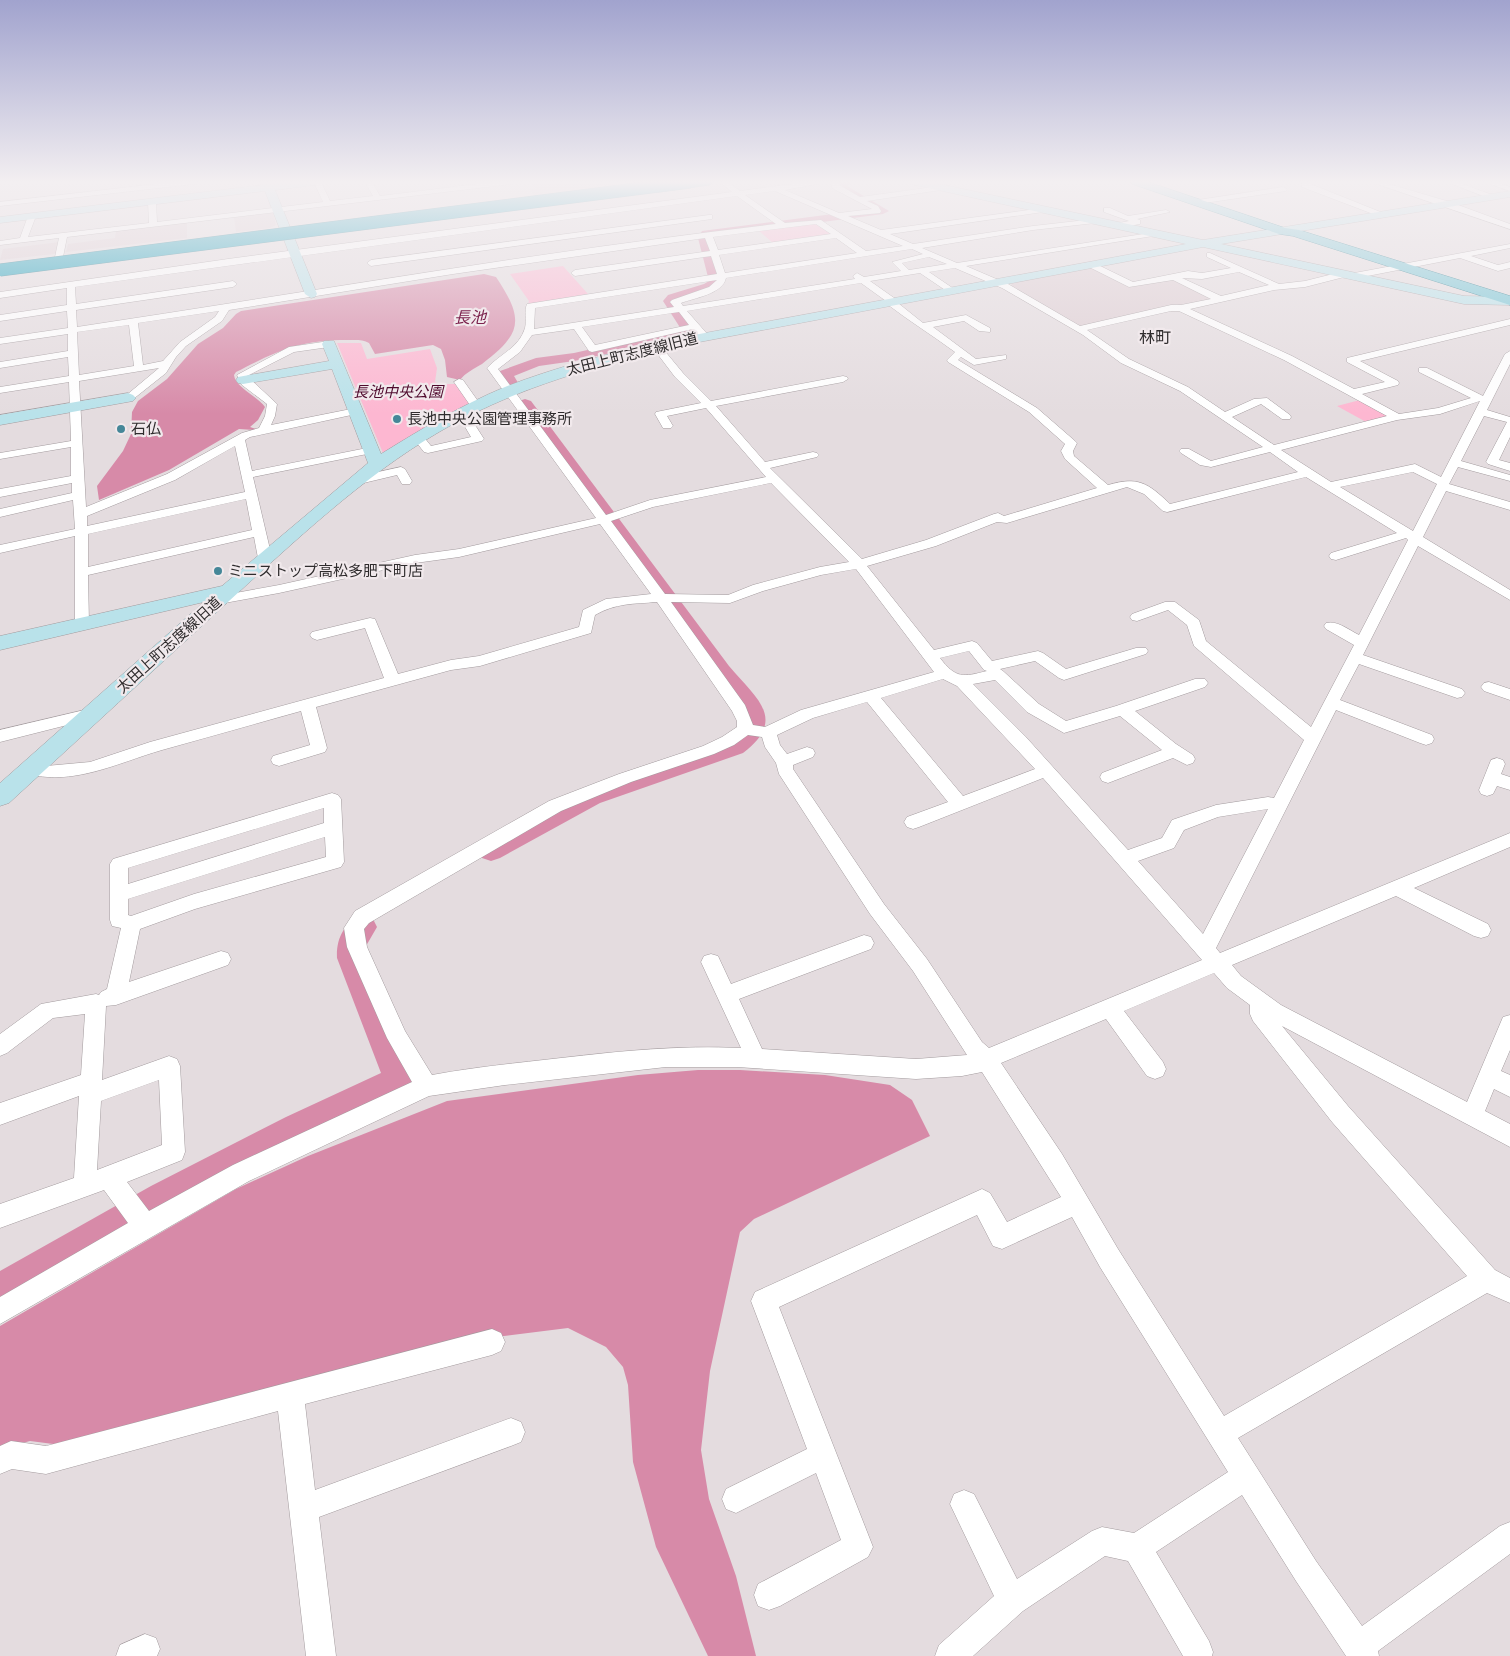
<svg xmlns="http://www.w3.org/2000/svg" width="1510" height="1656" viewBox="0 0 1510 1656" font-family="'PT Serif','Noto Sans JP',serif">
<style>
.built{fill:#deced3}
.green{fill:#fdb7d1}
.water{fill:#d78aa8}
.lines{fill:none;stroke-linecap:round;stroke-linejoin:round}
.river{fill:#d78aa8;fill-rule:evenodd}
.street-casing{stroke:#a39b9e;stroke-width:1}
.secondary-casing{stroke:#a39b9e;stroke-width:1}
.primary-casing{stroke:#1f7688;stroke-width:1}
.highway-casing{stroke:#1f7688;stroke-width:1}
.street{fill:#fff;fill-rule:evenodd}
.secondary{fill:#b9e2ea;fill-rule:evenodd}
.primary{fill:#74c5d5;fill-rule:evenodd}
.highway{fill:#179eb9;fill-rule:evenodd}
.highway-bridge-casing{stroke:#1f7688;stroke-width:13;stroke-linecap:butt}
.highway-bridge{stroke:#179eb9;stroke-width:12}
.poi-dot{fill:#458798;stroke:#f1e9ec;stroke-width:2}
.labels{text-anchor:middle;stroke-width:4.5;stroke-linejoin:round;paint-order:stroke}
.far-street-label{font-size:15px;fill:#2f2c2d;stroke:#f1e9ec}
.far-park-label{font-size:15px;font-style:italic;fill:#4f0a2d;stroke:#f1e9ec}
.far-poi-label{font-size:15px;fill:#2f2c2d;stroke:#f1e9ec;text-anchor:start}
.far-water-label{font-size:16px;font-style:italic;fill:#7c224d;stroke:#f1e9ec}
.far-quarter-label{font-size:16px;fill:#2f2c2d;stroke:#f1e9ec}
</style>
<rect width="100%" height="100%" fill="#e4dcdf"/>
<!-- built -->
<path class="built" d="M531,182L581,183L633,182L534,195L529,189L536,188Z
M270,213H273L276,225L270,228L236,232L234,217Z
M187,222V238L66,252L68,244L115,238L116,231Z
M60,242L57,253L54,254L0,260L3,249Z
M1093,267L1133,287L1174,278L1216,299L1183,307L1177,304L1166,306L1080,326L1011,288L1012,283Z"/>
<!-- green -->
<path class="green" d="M813,223L832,234L773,243L758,230Z
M563,266L588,294L528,304L529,301L510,274Z
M337,343H361L367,359L430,349L437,368L435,382L440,384H458L472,404L383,453Z
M1360,400L1392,417L1368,423L1337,406Z"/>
<!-- water -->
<path class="water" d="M484,274L496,277C524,319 523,333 482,364C475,368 465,373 460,380L447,377L445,360L441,349L433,345L375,354L369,343C363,339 354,340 347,340C299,340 277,351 236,372L234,375C235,387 257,396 265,407L258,420L250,427L256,429L254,430L239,429L169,470L99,500L97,486L123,451L131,434L132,412L138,401L167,379L198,344L223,328L236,314L241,311Z
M698,1070H740L825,1075L890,1085L912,1100L930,1136L754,1219L740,1232L710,1371L701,1450L709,1499L736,1576L756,1656H708L656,1547L633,1462L628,1385L623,1367L606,1347L568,1328L480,1339L61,1445L30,1441L0,1449V1326L236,1189L308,1156L447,1101L638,1075Z"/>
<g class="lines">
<!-- river -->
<path class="river" d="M839,182H853L847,186L889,211L883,214L710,237L723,282L714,290L677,301L695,326L696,332L694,335L574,361L539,366L514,376L520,386L518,389H506L497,374L500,371L536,358L574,353L681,329L663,301L668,295L704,284L709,281L698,238L702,231L871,209L835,188L834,186Z
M525,399L531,401L729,666C756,698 788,719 743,753L600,803L500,858L491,861L482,858L478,851L482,844L582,789L725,741C730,737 737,734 740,729C751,711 723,688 713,676L517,404L519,401Z
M363,915L373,919L377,927L366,946L367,958L416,1080L411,1091L310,1141L175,1210L13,1305L0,1311V1271L151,1186L286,1117L381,1073L337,958C336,939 344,922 363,915Z"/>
<!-- street casing -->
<g class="street-casing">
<path id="street" d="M67,182H76L70,185Z
M174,182H197L194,184L0,206V202Z
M314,182H321L330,201L373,196L365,182H372L380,196L493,182H515L512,184L67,237L63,257L59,259L55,257L59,238L0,245V241L20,238L28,216L32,214L36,216L28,237L149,223L148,202L152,200L156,202L157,222L323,202Z
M720,182H728L740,191L808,182H828L785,190L839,213L872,209L832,188V182H840L839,185L860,197L941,186L945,188L941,190L867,201L878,206L881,211L880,213L848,216L881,230L1043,208L1047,210L1043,212L890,234L913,244L1033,226L1095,219L1099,221L1095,223L1033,230L922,248L957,263L1156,232V236H1153L966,266L1008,284L1080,326L1171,305H1181L1211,299L1173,280L1129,287L1089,267L1088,265L1092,262L1133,282L1188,271L1202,273L1231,268L1207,257V253H1210L1279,284L1305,281L1345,271L1349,274L1510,244V248L1471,256L1498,265L1510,262V268L1498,271L1460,258L1352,279L1348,276L1305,287L1274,290L1190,309L1292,356L1354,389L1385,382L1347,362V358L1510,319V325L1360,361L1398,381L1399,383L1398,385L1362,394L1399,414L1438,408L1471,398L1419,372V368H1427L1483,396L1505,354L1510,351V364L1487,410L1510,417V437L1499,460L1510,463V471L1488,464L1486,462L1507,422L1484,416L1461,461L1510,475V481L1458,467L1449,484L1510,502V510L1446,491L1423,537L1510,590V600L1418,546L1363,655L1462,689L1465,693L1462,697L1457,698L1359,664L1340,700L1432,735L1434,739L1432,743L1426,745L1420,743L1336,710L1216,948L1220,953L1510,833V847L1414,888L1488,924L1491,930L1488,936L1481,938L1474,936L1396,896L1232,965L1241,976L1281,1005L1467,1102L1503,1017L1510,1015V1050L1501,1071L1510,1075V1097L1494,1089L1485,1111L1510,1124V1147L1282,1026L1348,1106L1495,1270L1510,1278V1303L1487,1293L1238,1438L1316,1561L1362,1626L1500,1526L1510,1522V1554L1378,1651L1379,1656H1346L1296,1581L1242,1495L1156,1552L1209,1641L1213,1652L1212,1656H1183L1128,1561L1105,1556L1023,1611L973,1656H935L939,1645L994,1596L950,1504L954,1494L964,1490L974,1494L1017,1579L1092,1531L1102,1527L1134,1533L1228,1472L1100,1267L1072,1217L1002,1249L993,1246L977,1215L779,1307L873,1547L868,1557L780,1606L769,1610L758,1606L754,1595L758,1584L841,1540L816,1473L736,1513L726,1509L722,1499L726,1489L807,1449L751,1301L755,1292L982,1189L990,1193L1007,1222L1061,1197L982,1072L962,1076L916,1079L737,1067H666L505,1085L429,1096L249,1181L0,1324V1297L128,1223L104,1190L0,1228V1204L74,1178L79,1096L0,1125V1103L81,1075L85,1014L53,1018L7,1053L0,1056V1034L41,1004L96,994L99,995L101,992L107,989L121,928L112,926L110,920V864L113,859L332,793L338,795L341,799L344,862L341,867L195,909L140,929L129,982L221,951L228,953L231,959L228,965L116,1005L106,1006L102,1080L169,1056L177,1059L180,1066L185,1152L182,1160L127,1182L149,1211L233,1165L412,1082L387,1038L347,947L344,928L355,911L549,801L619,774L703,746L722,737L737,727V721L732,711L657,602C633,604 616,603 595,615L591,633L480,666L451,670L316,707L327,748L325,752L279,766L273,764L271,760L273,756L310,745L301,711C255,724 208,737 162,750C117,763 72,787 25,773L23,769L25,765L31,763L46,766L90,762L150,742L384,678L365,628L317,640L312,638L310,635L312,632L370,618L375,619L398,674L451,660L479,656L579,627L583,610L606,599L651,594L600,524L459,557L415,563L279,593L219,604L212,600L219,596L279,585L415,555L459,549L596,518L487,368C500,354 519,348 525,328C527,320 524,311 527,304L717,274L711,256L575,276L571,273L575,270L710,251L705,238L453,274L229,310L222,321L186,346L176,357L166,373L132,400H124L123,398L159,368L79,381L86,507L167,474L242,433L259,428L265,416L267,404L242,385L237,375L289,347L329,341L334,344L329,347L294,352L247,376L277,404L275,416L271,425L356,408L361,411L356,414L250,437L245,440L252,471L372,447L378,450L372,453L253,477L272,558L270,561L265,562L258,558L254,537L88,575L89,625L87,628H77L75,625V536L0,553V545L75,529L73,500L0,517V509L72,493V483L0,497V489L71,476V447L0,459V453L71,441L69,382L0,393V387L69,376L68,357L0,368V362L68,351V334L0,344V338L68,328L67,311L0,321V315L67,305V288L0,298V292L228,259L732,192ZM775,191L903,246L866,251L821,220L785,223L745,195ZM737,196L776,224C542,251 310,292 77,327L76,310L233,287L237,284L233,281L76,304L75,287ZM816,224L831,234L718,250L713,237ZM836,238L857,253L725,273L719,255ZM912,249L923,254L892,262L901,271L864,277L857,273L853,276L855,279L683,306L681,303C694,298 723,294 726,278ZM929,257L947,264L909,270L902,263ZM955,268L1002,288L1083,335L1121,363L1180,391L1263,447L1211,461L1189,449H1181L1179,451L1181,453L1200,465L1211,467L1270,452L1298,472L1170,504C1148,483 1138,476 1108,485L1074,456L1073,451L1077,443L1075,441L1037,408L958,360L961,357L974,365L1006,359V355L976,359L933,327L964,321L979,331L990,332V328L966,315L923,323L898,303L897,300L870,281L920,273L951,294L954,293V289L929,272ZM1239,272L1269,285L1221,296L1182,278L1202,279ZM717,280L709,287L672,300L670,302L674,307L534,329L535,308ZM861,283L886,301L887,304C909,321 932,335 955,352L947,360L948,362L1029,412L1065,444L1061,451L1065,459L1097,488L1004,516L998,513L994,514L926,540L862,559L770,468L817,457L819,455L817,453L813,452L765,462L716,406L843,382L848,379L847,377L843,376L711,401L683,373L659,344L656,343L651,346L653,348L675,377L701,403L656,412L655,414L663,428H671L673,426L667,416L706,408L766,477L650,500L606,515L498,369L520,352L532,335L574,329L589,351L592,352L693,329L701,338L704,339L709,336L687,311ZM219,311L215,317L180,342L163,361L143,365L138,323ZM1171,311H1179L1284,360L1387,416L1274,445L1232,417L1261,404L1282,419H1290L1291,417L1290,415L1267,398L1254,399L1225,412L1188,387L1129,359L1087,330ZM679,312L689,325L595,345L582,327ZM129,325L134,366L79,375L77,332ZM1480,401L1441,477L1415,464L1331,482L1281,450L1397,420L1440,414ZM235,446L245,492L87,526V516L175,480ZM1413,472L1437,484L1413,531L1340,487ZM1306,477L1397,533L1331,553L1329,556L1331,559L1336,560L1406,538L1408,540L1359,635C1349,630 1337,620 1326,623L1324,626L1326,629L1354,645L1311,727L1206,641L1199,620L1175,602H1165L1132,614L1130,617L1132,620L1137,621L1168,610L1187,625L1194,646L1304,740L1274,798L1268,797L1216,805L1172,820L1162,838L1128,850L1025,736L973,684L995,680L1027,712L1064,733L1120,716L1162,750L1102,773L1100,777L1102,781L1108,783L1173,758L1187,765L1193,763L1195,759L1193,755L1176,744L1135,711L1205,687L1208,683L1205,679H1195L1116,706L1066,721L1039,704L1003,671L1000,669L1035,661L1059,678L1064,680L1146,654L1148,651L1146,648H1136L1066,669L1043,653L1038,651L992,661L977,643L972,641L934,650L867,566L936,546L997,522L1007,523L1127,487L1144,494L1163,511L1167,512ZM771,483L849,562L820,567L753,585L728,595L665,594L611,521L653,507ZM246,499L252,530L88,567V534ZM856,569L934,672L801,710L765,727L753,725L745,705L671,602L730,603L763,591L821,575ZM969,651L984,670L987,671C963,677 956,679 940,658ZM943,679L957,686L1035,769L963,796L881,698ZM867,702L948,802L907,817L904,822L907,827L913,829L919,827L1043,778L1202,960L989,1048L982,1042L927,959L884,904L793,769V765L813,757L815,753L813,749L807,747L787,754L780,745L777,735L813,718ZM748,735L762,737L765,747L776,763L779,774L870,914L913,971L967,1055L916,1059L762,1049L739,999L871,949L874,943L871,937L864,935L731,984L718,956L711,954L704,956L701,962L741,1048C680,1045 621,1051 561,1058C518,1063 475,1067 432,1075L405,1031L367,947L364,929L369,923L561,811L631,782L714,754L734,745ZM324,808V823L128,884V868ZM1268,809L1203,934L1138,861L1174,848L1184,830L1218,817ZM325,837L326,857L194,894L131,916L128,915V899ZM1214,973L1227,988L1250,1005V1014L1253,1021L1332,1122L1467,1276L1224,1416L1118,1249L1062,1154L1001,1063L1106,1019L1147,1076L1155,1079L1163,1076L1166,1069L1163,1062L1124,1011ZM159,1080L162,1145L97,1170L101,1101Z
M1371,182H1382L1450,202L1510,224V229Z
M1447,182H1457L1498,197L1491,199Z
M1485,182H1496L1510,187V191Z
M1302,183H1308L1388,215L1381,217L1302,187Z
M1283,187L1287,189L1286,191L1198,204L1194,202L1198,200Z
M1104,208H1110L1128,216L1166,210L1170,212L1137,219L1140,220V224L1117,228H1114V224L1129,221L1104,212Z
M709,215H712V219L371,266L367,263L371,260Z
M459,379L463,380L480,404L481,406L480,408H472L454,382Z
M462,410L466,411L484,439L482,441L428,453L424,452L413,438L415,436H423L431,446L471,437L457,413Z
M401,467L405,469L412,481L410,484H402L397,475L355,485L349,481L351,478Z
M1489,682L1510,689V700L1484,691L1481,687L1484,683Z
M93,708L99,709L101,713L99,717L0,742V730Z
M1497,758L1503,760L1505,764L1501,774L1510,777V790L1497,786L1493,794L1487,796L1481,794L1479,790L1491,760Z
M492,1329L501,1333L505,1342L501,1351L492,1355L305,1404L315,1490L511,1418L521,1422L525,1432L521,1442L511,1446L319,1517L336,1656H306L278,1411L46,1474L12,1469L0,1474V1446L11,1441L46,1446Z
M145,1634L156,1638L160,1649L157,1656H116L120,1645Z"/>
</g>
<!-- secondary casing -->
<g class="secondary-casing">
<path id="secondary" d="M262,182H272L273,184L320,182L315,185L275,190L317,294L315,297L311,298L305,294L265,191L0,223V217L263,185Z
M910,182H930L1203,240L1510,191V197L1221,244L1464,296L1509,297L1510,305L1464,304L1203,247L657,350C580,371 509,391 439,432C362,477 294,542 229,601C155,669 82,736 9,803L0,806V783L204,602L0,650V636L222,586L368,463L332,369L243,384L238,383L236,380L238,377L329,361L322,344L324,341H334L381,454C421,429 462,405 505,387C553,368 602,356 651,343L1186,244L915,185Z
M128,393L133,395L136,398L133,401L0,425V415Z"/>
</g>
<!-- primary casing -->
<g class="primary-casing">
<path id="primary" d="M1131,182H1148L1285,228L1299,230L1510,296V305L1293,236L1279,234L1132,184Z"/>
</g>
<!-- highway casing -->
<g class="highway-casing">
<path id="highway" d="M683,182H714L709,185L658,192L652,189L658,186Z"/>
</g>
<!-- street -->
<use href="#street" class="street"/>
<!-- secondary -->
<use href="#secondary" class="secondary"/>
<!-- primary -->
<use href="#primary" class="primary"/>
<!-- highway -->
<use href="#highway" class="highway"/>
<!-- highway-bridge casing -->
<g class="highway-bridge-casing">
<path id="highway-bridge" d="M0,270L690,182"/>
</g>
<!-- highway-bridge -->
<use href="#highway-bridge" class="highway-bridge"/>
</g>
<!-- sky -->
<linearGradient id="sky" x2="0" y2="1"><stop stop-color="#a1a3ce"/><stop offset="0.44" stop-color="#f3eff1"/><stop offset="1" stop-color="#f3eff1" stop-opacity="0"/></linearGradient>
<rect width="1510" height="414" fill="url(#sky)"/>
<!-- markers -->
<g class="poi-dot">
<circle cx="397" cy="419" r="5"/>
<circle cx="121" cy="429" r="5"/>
<circle cx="218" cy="571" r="5"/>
</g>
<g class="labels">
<!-- far-street labels -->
<g class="far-street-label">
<text transform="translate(632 354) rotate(-14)" y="5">太田上町志度線旧道</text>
<text transform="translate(169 645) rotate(-42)" y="5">太田上町志度線旧道</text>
</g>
<!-- far-park labels -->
<g class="far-park-label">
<text x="398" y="397">長池中央公園</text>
</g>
<!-- far-poi labels -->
<g class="far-poi-label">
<text x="407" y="424">長池中央公園管理事務所</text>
<text x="131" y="434">石仏</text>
<text x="228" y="576">ミニストップ高松多肥下町店</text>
</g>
<!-- far-water labels -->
<g class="far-water-label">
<text x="470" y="323">長池</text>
</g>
<!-- far-quarter labels -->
<g class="far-quarter-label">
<text x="1155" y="343">林町</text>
</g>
</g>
</svg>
